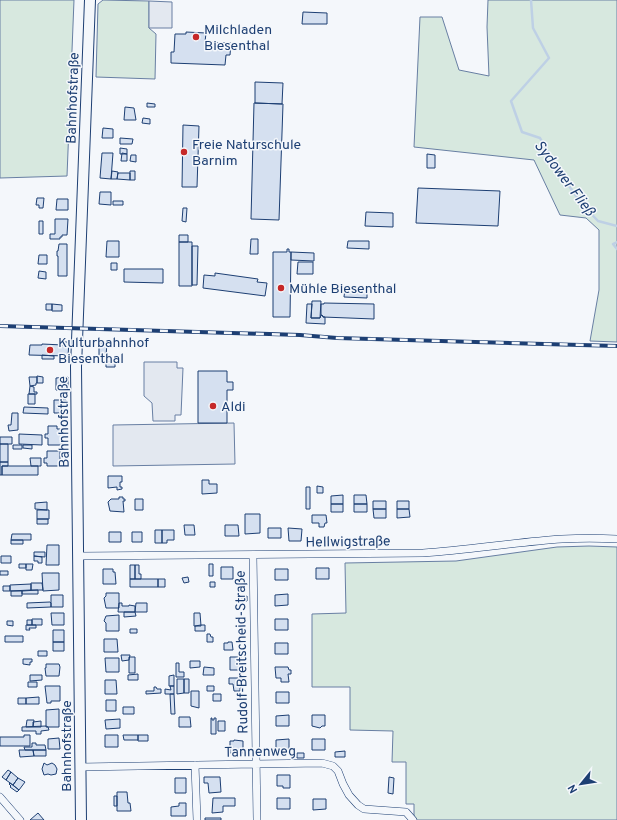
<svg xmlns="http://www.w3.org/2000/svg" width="617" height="820" viewBox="0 0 617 820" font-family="Overpass,sans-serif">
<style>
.green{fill:#d7e8df;stroke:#687fa3}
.parking{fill:#e3e8f0;stroke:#687fa3}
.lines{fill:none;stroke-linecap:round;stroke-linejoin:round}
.stream{stroke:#bed0e5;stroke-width:2.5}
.building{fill:#d5e0f0;stroke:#1d3f73}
.minor-casing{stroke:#1d3f73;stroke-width:8}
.secondary-casing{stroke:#1d3f73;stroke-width:12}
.minor{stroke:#f4f7fb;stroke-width:7}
.secondary{stroke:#f4f7fb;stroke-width:10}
.rail-casing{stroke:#1d3f73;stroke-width:4}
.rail{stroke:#f4f7fb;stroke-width:2.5;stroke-dasharray:8;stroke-linecap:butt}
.poi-dot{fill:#c62828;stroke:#f4f7fb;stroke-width:1.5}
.labels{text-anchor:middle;stroke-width:3;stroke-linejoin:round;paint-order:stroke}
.poi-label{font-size:14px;fill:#1d3f73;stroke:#f4f7fb;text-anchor:start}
.street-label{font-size:14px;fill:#1d3f73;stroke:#f4f7fb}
.water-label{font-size:15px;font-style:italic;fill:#1d3f73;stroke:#f4f7fb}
</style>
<rect width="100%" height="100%" fill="#f4f7fb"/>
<!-- green -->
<path class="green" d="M0,0H74L67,176L0,178Z
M103,0L149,1V28L156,34L155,79L96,77L98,4Z
M488,0H617V342L590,341L599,290V230L586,218L560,215L534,160L414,147L420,17H442L459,70L489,76L487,27Z
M589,546L617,547V820H414V804H406V762H392L393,731L350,730V687H312V614L346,613L345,563L456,561L557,547Z"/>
<!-- parking -->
<path class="parking" d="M149,1L172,2V28H149Z
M144,362H177V368H183L181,415H175V421H153L152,403L144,396Z
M234,423L235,464L113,466V425Z"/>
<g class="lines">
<!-- stream -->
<path class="stream" d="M531,0L533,28L549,58L511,101L522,132L540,138L560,173L581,203L598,221L617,226
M617,242L613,244L617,249"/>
</g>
<!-- building -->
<path class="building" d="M303,12L327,13V24H302Z
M186,32L206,33L205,42L231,43L230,55H226L225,65L171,63V52H174L175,34H186Z
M255,82L283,83L282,104L255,103Z
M147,103L155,104V107H147Z
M254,103L283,104L279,220L251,219Z
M125,107L134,108L136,120H124Z
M143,118L150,119V124L142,123Z
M183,125L199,126L197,187H182Z
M103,128L113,129V138H102Z
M120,138L133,139L132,144H120Z
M120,148L127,149V154H120Z
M102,153H113L111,179L100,178Z
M122,153L127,154V161H121Z
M427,154L435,155V168H427Z
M131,155H136V162L130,161Z
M112,171L118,172L117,179H111Z
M130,171H135V180H130Z
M118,173H130V180L117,179Z
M418,188L500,191L498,226L416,223Z
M100,192H111V205L99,204Z
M37,198H44L43,208H39V205H36Z
M57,199H68V210H56Z
M113,201H123V205H113Z
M183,208H187L186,222L182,221Z
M366,212L393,213V227L365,226Z
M55,219H68L67,235H62V237H60V239H50V234H55Z
M39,221H43V234H39Z
M179,235H188V242H179Z
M251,239H258V254H250Z
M107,241H119V257H106Z
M348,241H369V249L347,248Z
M179,242H192V286H179Z
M59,244H67V276H58V256H57V251H58Z
M192,246H198L197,285H192Z
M287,249H289V252H291L290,317H273V252H287Z
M291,252L314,253V261L291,260Z
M39,255H47V264H38Z
M298,262H313V274H297Z
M111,263H117V270H111Z
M124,269H163V283L124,282Z
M39,271L46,272V279L38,278Z
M215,273L258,279L257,282L267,283L265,296L203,288L204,275L215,276Z
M345,288H367V298L344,297Z
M312,301H321L320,318H311Z
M324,303L374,304V319L323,317V316L321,315V304H324Z
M46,304H52V310H46Z
M52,304L62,305V311H52Z
M307,304H312L311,318H320L321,315L323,316V317H325V324L306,323Z
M63,342H69L68,356L29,355L30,345H42V344L63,345Z
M99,343H107L106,356H99Z
M42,355L54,356V359H42Z
M106,361L115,362V367H106Z
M198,371H227V382H233V390H227V423H198Z
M37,376L43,377V383H37Z
M29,377H37V383H36V385L30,386Z
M68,377V390H56V378Z
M30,386L34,387V392H37V394H29Z
M28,394H35V404H28Z
M54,400H66V413H54Z
M24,407L48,408V414L23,413Z
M12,413H18V430L9,431L8,425H11Z
M48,426H57V429H63L62,445H48V438H45V434H48Z
M19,434L42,435V445L19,444Z
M0,437H12V444H0Z
M0,444H8V462H0Z
M13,445H22V449H13Z
M23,445H32V449L23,448Z
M47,451H60V466H47V463H44V458H47Z
M30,458H41V466H31Z
M0,462H8V466H2V475H0Z
M2,466H38V475H2Z
M108,476H122V482H120V487H122V489L117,490V487L108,488Z
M202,480H209V484H217V493L202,494Z
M317,486L323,487V493H317Z
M306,487H310V509H306Z
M343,495V504H331V496Z
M354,495H366L367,504H354Z
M119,497H123V499H125V501H123L124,512L110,511L108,502L111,499H119Z
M135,499H143V510H135Z
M373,501H386V509H373Z
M397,501H409V509H397Z
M47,502V510L35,509V503Z
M331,504H343V512H331Z
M354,504H367V512H354Z
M373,509H386V518H374Z
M397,509H409L410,517L397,518Z
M37,510H49V519H37Z
M245,514H260V533L245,534Z
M312,515H326L327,523H325L324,527H319V523H312Z
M37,519H48V524H37Z
M184,525H194L195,535H185Z
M225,525H238L239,536H225Z
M268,528H281V538H268Z
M288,528L302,529L301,541H289Z
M155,530H162V543H155Z
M162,530H174V540H167V543H162Z
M109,532H121V542H109Z
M132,532H142V542H132Z
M12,534H31V540H11Z
M11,540H23V544H11Z
M47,545H59V565H46Z
M34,552H45V557L34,556Z
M1,556H11V563H1Z
M34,556L42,557V563H38V561H34Z
M19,564H26V568H19Z
M26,564H33L32,570H26Z
M209,564H213V576H209Z
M130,565H135V579H130Z
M135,565H139V574H141V579H135Z
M221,567H233V579H221Z
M316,568H329V579H316Z
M103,569H113V572H115L116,584H103Z
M275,569H288V580H275Z
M0,571H8V575H0Z
M42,573H59V590L43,591Z
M188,577L189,582L184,583L182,578Z
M130,579H158V587H130Z
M158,579H165V587H158Z
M210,582H215V587H210Z
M31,583H42L43,590H31Z
M31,584V590L10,591V585Z
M3,586H10V591H3Z
M38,590V594H22V591Z
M11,591H22V596H11Z
M106,593H119V608H106L104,598L106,596Z
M288,594V605L275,606V595Z
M51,595H63V607H51Z
M247,596V601H242V597Z
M50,602L51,603V607L27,608V603Z
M119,603H122V606H129V605L135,606V612H118Z
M136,603H147V612H135Z
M124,612H135L136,616L124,617Z
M51,613H64V625H52Z
M194,613H200L201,626H194Z
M119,615V631H106V623L104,621L106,616Z
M32,619H42V625H32Z
M275,619H288V630H275Z
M27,620H32V625H27Z
M7,621H13V626L7,625Z
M26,625H36V628H29L30,630H26Z
M201,625H205V631H195V626Z
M130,629H137V633H130Z
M53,630H64V642H53Z
M207,634H210L211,637H213V642H207Z
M5,636H23V642H5Z
M104,639H117L118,652H104Z
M53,642H64V651H53Z
M228,642H232L233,650H224V643H228Z
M275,643H288V654H275Z
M38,651H47V656H38Z
M121,655H130L129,660L122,661Z
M129,657H135V673H129Z
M230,657H241V670H230Z
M105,658H119V672H106Z
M23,659H32V662H30V665L23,664Z
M190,661H200V667L190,668Z
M176,663H179V672H184V677H176Z
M46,664H59L60,667L59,676H46L45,668H46Z
M204,667L214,668V675H203Z
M275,667H288L289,670H291V674H288L289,682H281V678H276Z
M138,674V680H128V675Z
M30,675H42V680L30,681Z
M174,675V686H169V676Z
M229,678H242V688H240V691H234L233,684H229Z
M177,679H184V693L177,694Z
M184,679H189V693H184Z
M105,680H116L117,694H105Z
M28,682H37V687H28Z
M45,686H60V701H51V703H47Z
M170,686H174V694H165V689L171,690Z
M207,686H214V691H207Z
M154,687H156L157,689H161V693L146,694V691H154Z
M191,691H199V708L191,706Z
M276,692H289V703H276Z
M170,694H174L175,714H171Z
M213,694H221V701H213Z
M39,697V704H26V698Z
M18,698H26V704H18Z
M106,700H116V711H106Z
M123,707H134V714H123Z
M59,709V727H46V710Z
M289,715V726H276V716Z
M312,715H325V726H322L320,728L312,726Z
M179,717H190L191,727H179Z
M211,718H212V720H214V718H216V734H211Z
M120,719V728L106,729L105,720Z
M27,720H34L33,727H26Z
M41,721V727H33V722Z
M218,721H225V731H218Z
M46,726L48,727L49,730L41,731V734H36V731H22V727Z
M24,735H30V746H0V737H24Z
M105,735H118V747H105Z
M123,735H138V740H124Z
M138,735H148V741H138Z
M59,738L60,749H48V739Z
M289,739V750L276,751V740Z
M312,739H325V750H312Z
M234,740L243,741V753H230V741H234Z
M32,743H36V745H45L46,750H25L24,747H32Z
M19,750H33L34,756L20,757Z
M33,750H46V756H34Z
M345,751V757H335V752Z
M297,753H304V758H297Z
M44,763L47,765L52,763L55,765L57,769L56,774L51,775L48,774L44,775L42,769Z
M8,770L11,772L6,780L2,777Z
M11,772L18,778L13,785L6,780Z
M277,775H290V788H283V786H277Z
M204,777H220L221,792L209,793L208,783H204Z
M389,777L394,778L393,794L388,793Z
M18,778L25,782L19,790L13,785Z
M175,778H186V793H175Z
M10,783L19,790L17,792L10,787L11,786L9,784Z
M117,792H127L128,803H130L131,811H117Z
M114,796H117V806H114Z
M213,798H235V806H223V812L212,813Z
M277,798H290V809H277Z
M313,799H326V809L313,810Z
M179,803H186V816H171V807L179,806Z
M38,813L44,820H30Z
M205,818H221V820H205Z"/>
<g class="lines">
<!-- minor casing -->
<g class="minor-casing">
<path id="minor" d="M253,555L257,820
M79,556L423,553C469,550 516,542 562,539C580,538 599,538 617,539
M195,765L197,820
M80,767L322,763L333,766L338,771L343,784L349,795L358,805L364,809L406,812L413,820
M0,797L20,820"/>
</g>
<!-- secondary casing -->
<g class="secondary-casing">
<path id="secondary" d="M81,820L76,367L90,0"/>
</g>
<!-- minor -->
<use href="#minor" class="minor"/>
<!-- secondary -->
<use href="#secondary" class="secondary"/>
<!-- rail casing -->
<g class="rail-casing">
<path id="rail" d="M0,326L300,335L337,338L617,346"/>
</g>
<!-- rail -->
<use href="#rail" class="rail"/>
</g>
<!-- markers -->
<g class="poi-dot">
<circle cx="196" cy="37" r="4"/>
<circle cx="184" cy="152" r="4"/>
<circle cx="281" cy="288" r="4"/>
<circle cx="50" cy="350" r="4"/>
<circle cx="213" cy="406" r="4"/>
</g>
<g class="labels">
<!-- poi labels -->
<g class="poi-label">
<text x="204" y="34">Milchladen<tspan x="204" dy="16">Biesenthal</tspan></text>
<text x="192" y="149">Freie Naturschule<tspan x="192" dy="16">Barnim</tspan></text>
<text x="289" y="293">Mühle Biesenthal</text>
<text x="58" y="347">Kulturbahnhof<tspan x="58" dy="16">Biesenthal</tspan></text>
<text x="221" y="411">Aldi</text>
</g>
<!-- street labels -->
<g class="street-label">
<text transform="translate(72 98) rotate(-88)" y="5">Bahnhofstraße</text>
<text transform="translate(63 422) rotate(-91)" y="5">Bahnhofstraße</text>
<text transform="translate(348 541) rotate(-1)" y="5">Hellwigstraße</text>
<text transform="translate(241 652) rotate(-91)" y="5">Rudolf-Breitscheid-Straße</text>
<text transform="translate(66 746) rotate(-90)" y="5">Bahnhofstraße</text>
<text transform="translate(260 751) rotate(-1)" y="5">Tannenweg</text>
</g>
<!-- water labels -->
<g class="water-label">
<text transform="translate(565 178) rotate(53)" y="5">Sydower Fließ</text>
</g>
</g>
<!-- north arrow -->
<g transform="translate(581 784) rotate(240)" stroke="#f4f7fb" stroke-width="3" paint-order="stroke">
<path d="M0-3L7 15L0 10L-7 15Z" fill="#1d3f73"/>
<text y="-6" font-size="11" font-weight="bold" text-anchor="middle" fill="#1d3f73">N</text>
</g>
</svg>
